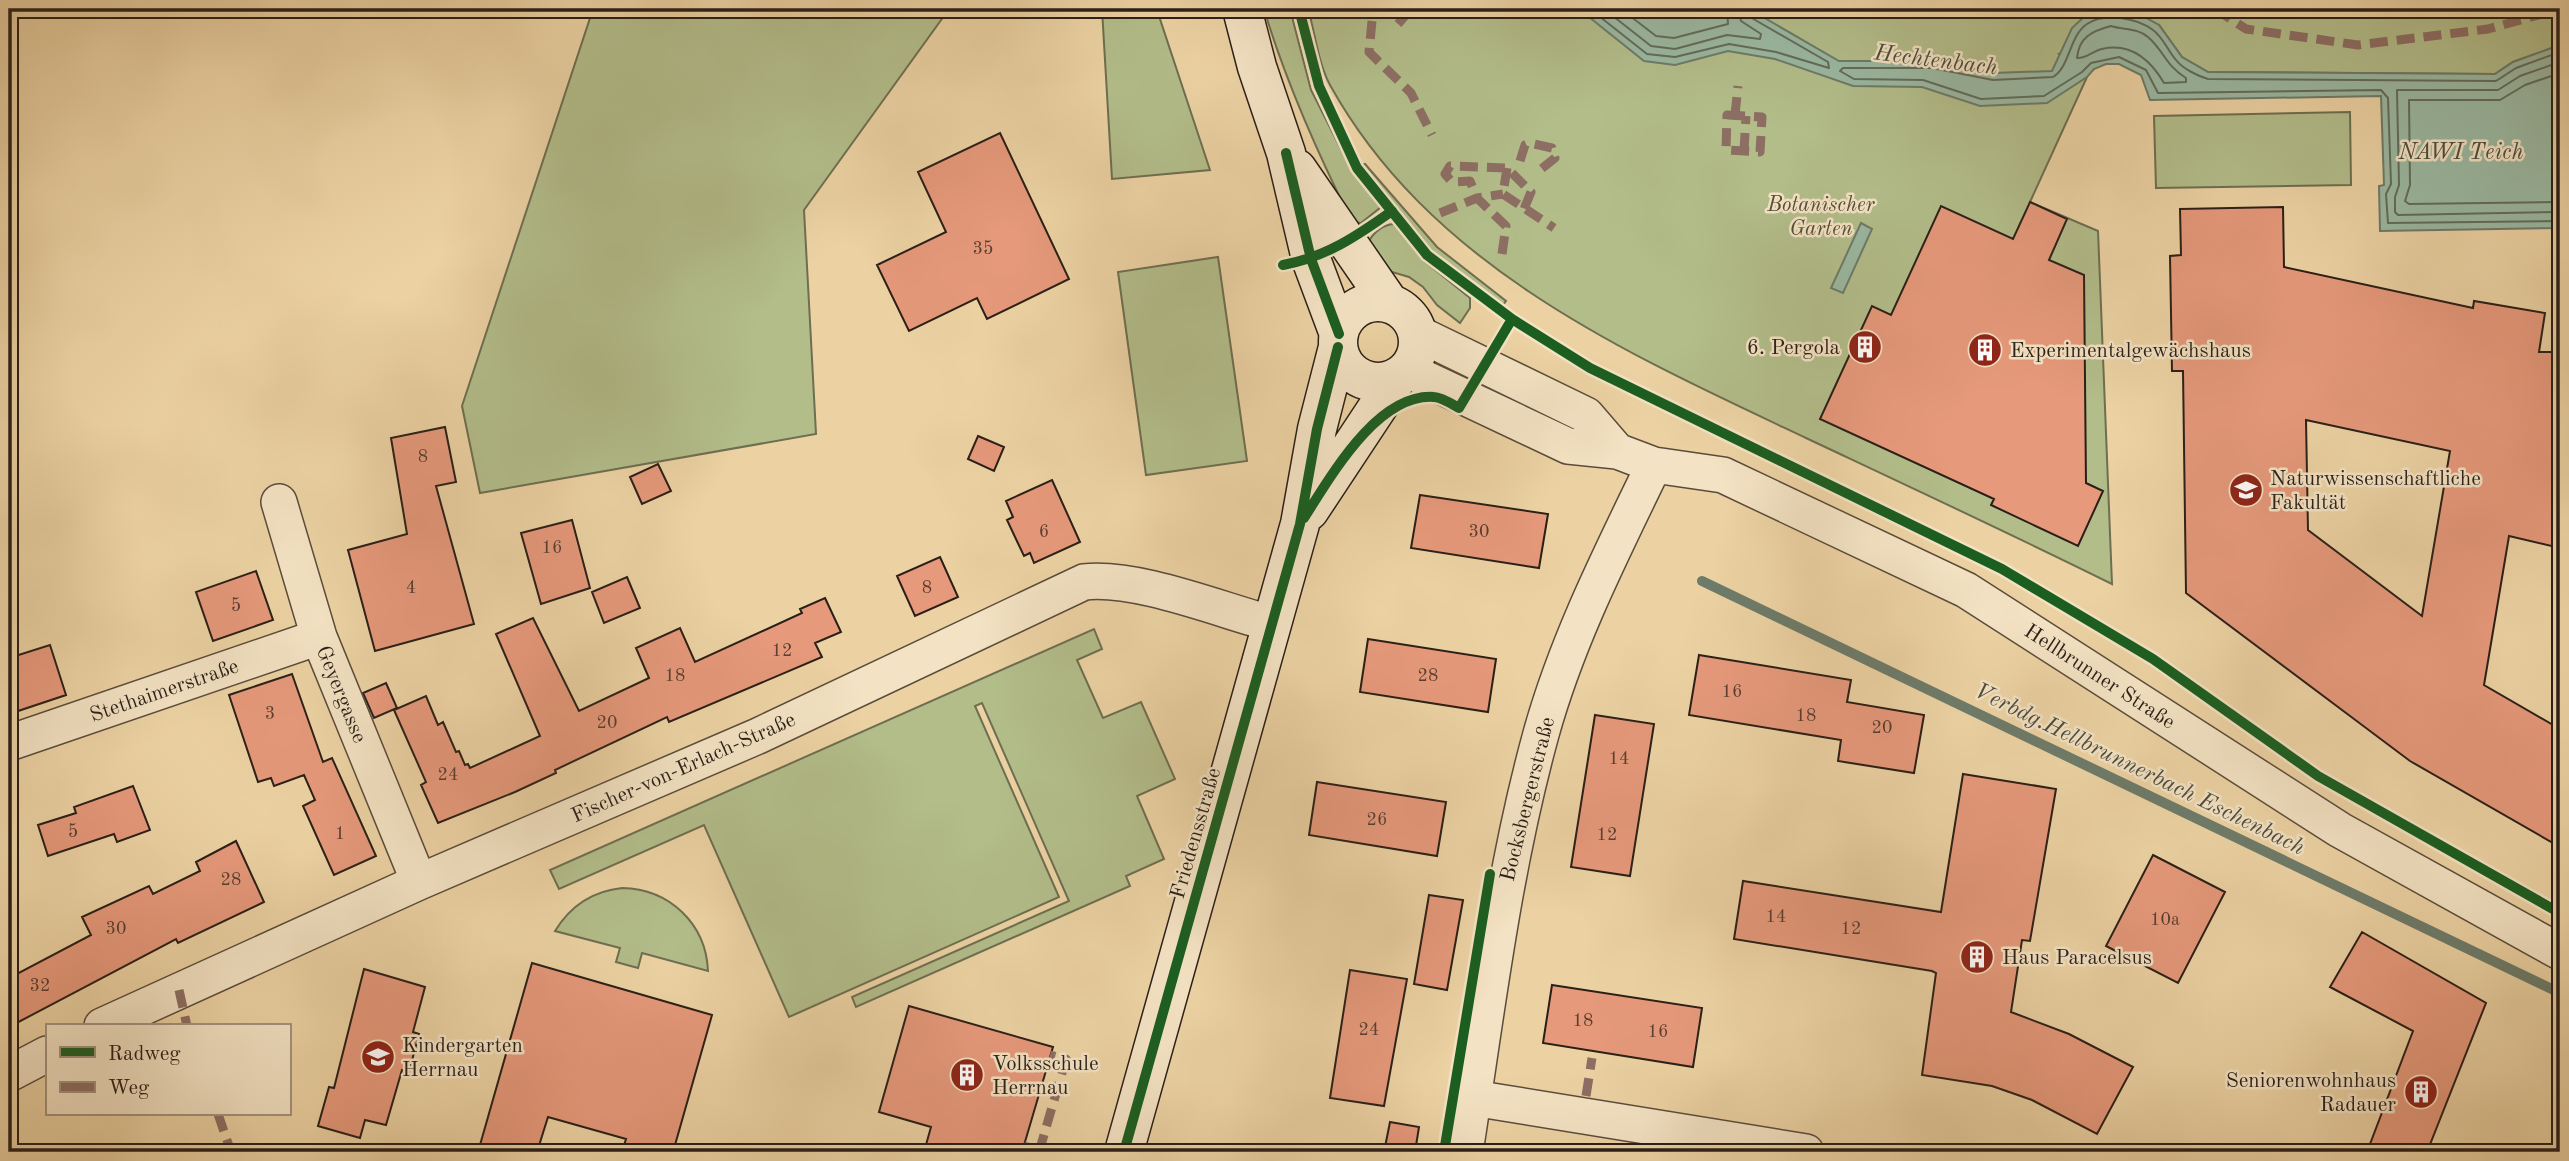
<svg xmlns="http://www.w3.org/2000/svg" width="2569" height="1161" viewBox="0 0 2569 1161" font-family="'Old Standard TT',serif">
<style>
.green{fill:#b2bd8a;stroke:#6e6e51;stroke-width:2}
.water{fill:#9ab8a1;stroke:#6d7b6a;stroke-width:2}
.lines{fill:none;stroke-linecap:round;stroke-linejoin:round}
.shore{stroke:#626c5c;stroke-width:2}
.stream{stroke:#6d7b6a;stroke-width:10}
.building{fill:#e6997b;stroke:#2a1f18;stroke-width:2;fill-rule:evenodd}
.street-casing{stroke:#5a4c3b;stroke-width:38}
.secondary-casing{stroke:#2a1f18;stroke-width:41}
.street{stroke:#f3e2c3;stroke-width:35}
.secondary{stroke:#f3e2c3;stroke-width:38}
.quiet{stroke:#8d6e63;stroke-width:9;stroke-dasharray:18 9;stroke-linecap:butt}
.cycleway-casing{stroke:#f3e2c3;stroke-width:15}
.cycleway{stroke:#1b5e20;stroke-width:10}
.labels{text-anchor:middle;stroke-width:5;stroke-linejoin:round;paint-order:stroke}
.number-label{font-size:18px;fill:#593e31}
.park-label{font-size:21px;font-style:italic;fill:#534e3a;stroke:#f3e2c3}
.poi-label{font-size:21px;fill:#2a1f18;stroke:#f3e2c3;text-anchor:start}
.street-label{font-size:21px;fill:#2a1f18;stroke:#f3e2c3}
.water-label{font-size:23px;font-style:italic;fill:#4c4d41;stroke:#f3e2c3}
</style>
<rect width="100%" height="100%" fill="#ecd2a3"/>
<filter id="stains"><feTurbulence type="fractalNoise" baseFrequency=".00286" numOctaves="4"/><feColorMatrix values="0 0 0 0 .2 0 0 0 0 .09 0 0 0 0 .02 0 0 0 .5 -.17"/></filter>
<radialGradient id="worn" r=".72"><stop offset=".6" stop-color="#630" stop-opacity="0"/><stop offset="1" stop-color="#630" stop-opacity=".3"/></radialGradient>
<!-- green -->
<path class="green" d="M593,9H949L804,210L816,434L480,493L462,406Z
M1102,9H1166L1160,19L1210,170L1112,179Z
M1264,9H1290L1311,90L1352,171L1381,207L1361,223L1352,222C1317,152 1286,83 1264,9Z
M1308,9H2560V45L2513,62L2495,74L2208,72L2182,57L2159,25L2059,54L2087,77L2030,202L2098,231L2112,584C2011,534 1908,486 1806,438C1626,353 1431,267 1330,85C1318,63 1315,32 1308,9Z
M2350,112L2351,185L2156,188L2154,116Z
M1365,164L1437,247L1506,301L1502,306L1432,251L1362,165Z
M1394,224L1423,260L1470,298V308L1460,323L1437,305L1423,287L1409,277L1385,270L1367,244C1373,233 1381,225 1394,224Z
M1218,257L1247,461L1146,475L1118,272Z
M1094,629L1102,649L1077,660L1103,718L1141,702L1175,779L1137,796L1164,859L1126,876L1130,886L856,1007L852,997L1069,901L982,703L975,706L1059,897L789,1017L704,825L559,889L550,870Z
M622,888C670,889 706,924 708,971L642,953L638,968L616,962L620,948L555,931C571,905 593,891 622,888Z"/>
<!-- water -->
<path class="water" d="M1579,9H1749L1839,61H1932L1993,73L2052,71L2072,28L2086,15L2110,11L2141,15L2159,25L2182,57L2208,72L2495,74L2513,62L2560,45V228L2380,231L2379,186L2384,185L2381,96L2150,100L2141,75L2119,64H2106L2094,69L2087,77L2047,103L1980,106L1922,87L1853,86L1775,59L1728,51L1675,65L1644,61Z
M1861,223L1872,229L1843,293L1831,288Z"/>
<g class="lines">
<!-- shore -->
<path class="shore" d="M1590,9L1647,54L1675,57L1729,44L1776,52L1829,68L1828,62L1750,17L1747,9
M1604,9L1651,46L1675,49L1727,35L1760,39L1761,34L1741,21L1738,9
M1621,9L1656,36L1674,38L1728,24L1727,9
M2111,26C2123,30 2138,28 2148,37C2164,51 2166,66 2186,78V82L2164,83C2151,61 2132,42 2102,49C2093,51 2085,59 2077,58C2079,37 2092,31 2111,26Z
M2560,52L2516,68L2496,81L2208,79C2198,76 2183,69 2176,60C2168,51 2163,37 2153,30C2137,18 2104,12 2087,24C2069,36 2070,67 2053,77L1993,80L1932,68H1843L1840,71L1854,79L1923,80L1981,99L2044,96L2082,72L2091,63L2119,57L2146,70L2158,93L2381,90L2388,98L2391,184L2386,194L2388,223L2560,221
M2560,62L2520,76L2498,90H2397L2399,185L2395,197V212L2398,215L2560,212
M2560,73L2525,85L2500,100H2409L2410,185L2405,201L2409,204L2560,202"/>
<!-- stream -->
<path class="stream" d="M1702,581L2560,993"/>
</g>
<!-- building -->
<path class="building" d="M1000,133L1069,279L987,319L977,298L909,331L877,265L946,232L918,172Z
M2030,202L2067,219L2049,260L2084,275L2086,483L2103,491L2078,546L1991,505L1994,499L1820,419L1872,306L1891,315L1941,206L2013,239Z
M2283,207L2284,267L2473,308L2474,301L2545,313L2539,352H2560V548L2509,536L2484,685L2560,729V847L2410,761L2186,593L2183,371H2172L2170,256L2181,255L2180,209ZM2306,420L2450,451L2422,616L2308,530Z
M445,427L456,482L436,486L474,624L375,651L348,550L407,534L391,438Z
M978,436L1004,447L994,471L968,459Z
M658,464L671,491L642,504L630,477Z
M1052,480L1080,542L1034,563L1030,553L1024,556L1007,520L1013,517L1006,501Z
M1420,495L1548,514L1539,568L1411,548Z
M572,520L590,588L541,604L521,533Z
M940,557L958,597L915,616L897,576Z
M256,571L273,620L213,641L196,592Z
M627,577L640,608L604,623L592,592Z
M825,598L841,632L815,643L822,657L669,722L667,717L555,770L556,773L515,792L438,823L421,785L426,782L394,710L426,696L438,725L443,722L456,752L459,751L465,765L468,764L470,768L540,736L496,634L533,618L579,711L649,678L636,648L680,628L695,662L802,613L800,609Z
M1368,639L1496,659L1488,712L1360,692Z
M50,645L66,695L9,714V658Z
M1699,655L1851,680L1847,702L1924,715L1914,773L1838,761L1841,740L1689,715Z
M292,674L323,762L332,758L376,856L334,875L303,806L315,800L304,775L274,786L271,778L258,782L229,695Z
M386,683L397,708L374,718L363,693Z
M1595,715L1654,724L1630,876L1571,867Z
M1963,774L2056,789L2030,941L2022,940L2011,1012L2069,1034L2133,1067L2097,1134L2032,1100L1992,1086L1922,1075L1936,973L1932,971L1734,939L1743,881L1941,912Z
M1317,782L1446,802L1437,856L1309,835Z
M133,786L150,830L117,842L114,834L48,856L38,825L76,813L74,807Z
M236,841L264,902L178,943L176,939L9,1027V978L91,935L82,917L149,886L153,894L200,871L196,862Z
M2153,855L2225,892L2178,983L2106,946Z
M1429,895L1463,900L1447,990L1414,984Z
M2362,932L2486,1003L2427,1152H2367L2413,1031L2330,987Z
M532,963L712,1015L673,1152H622L626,1139L548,1117L537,1152H478Z
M364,969L425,987L413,1032L419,1034L409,1072L402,1070L386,1125L365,1120L360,1138L318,1126L329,1087L334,1088Z
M1350,970L1407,979L1384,1106L1330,1098Z
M1552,985L1702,1008L1693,1067L1543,1043Z
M909,1006L1053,1047L1022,1152H924L931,1127L879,1112Z
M1390,1122L1419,1127L1415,1152H1384Z"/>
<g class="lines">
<!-- street casing -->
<g class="street-casing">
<path id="street" d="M1417,333L1586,415L1617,451
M1407,370L1568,446L1617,451L1654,465L1723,475L1966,590L2340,830L2560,952
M279,502L319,637L419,882
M9,743L319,637
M102,1026L419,882L758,736L1084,582C1137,576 1220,610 1273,624
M9,1074L47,1054
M1473,1098L1806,1152
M1465,1152C1487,1011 1503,872 1541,734C1567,640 1612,552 1654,465"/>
</g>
<!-- secondary casing -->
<g class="secondary-casing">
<path id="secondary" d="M1242,9L1257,67L1286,153L1311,259L1339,334
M1297,169L1390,304
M1338 342a40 40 0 1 1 80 0a40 40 0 1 1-80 0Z
M1309,511L1397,378
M1124,1152L1300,524L1317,429L1338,347"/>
</g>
<!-- street -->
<use href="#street" class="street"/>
<!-- secondary -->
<use href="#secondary" class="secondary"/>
<!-- quiet -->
<path class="quiet" d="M2215,9L2246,29L2358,45L2488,29L2560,9
M1372,21L1369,52L1411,93L1432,135
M1398,24L1411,9
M1727,115L1762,117L1760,152L1726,150Z
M1735,115L1738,86
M1744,151L1746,116
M1520,161L1525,145L1530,143L1552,148L1555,158L1535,174
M1507,168L1503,194L1554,228
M1440,213L1477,198L1503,194
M1502,254L1506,226L1477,198L1470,181L1452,182L1445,174L1450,166L1507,168L1531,192L1524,209
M179,990L187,1026
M1586,1096L1592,1058
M218,1114L231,1152
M1024,1146L1048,1152
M1039,1152L1066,1059L1050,1055"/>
<!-- cycleway casing -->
<g class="cycleway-casing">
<path id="cycleway" d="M1299,9L1319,86L1357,168L1427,255L1512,319L1590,368L2002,569L2153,659L2318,776L2560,913
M1286,153L1311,259L1339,334
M1283,265C1326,257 1357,236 1392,211
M1304,518C1330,478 1377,393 1434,397C1441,397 1452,404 1459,408L1512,319
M1124,1152L1300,524L1317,429L1338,347
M1444,1152L1490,874"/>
</g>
<!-- cycleway -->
<use href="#cycleway" class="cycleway"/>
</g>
<!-- icons -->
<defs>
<g id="building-disc" transform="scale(1.75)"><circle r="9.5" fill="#8f2418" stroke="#f3e2c3"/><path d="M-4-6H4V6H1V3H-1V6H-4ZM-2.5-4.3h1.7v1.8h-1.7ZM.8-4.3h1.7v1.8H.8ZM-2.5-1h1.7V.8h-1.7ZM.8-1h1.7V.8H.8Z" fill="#fff"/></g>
<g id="university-disc" transform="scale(1.75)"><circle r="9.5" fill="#8f2418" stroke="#f3e2c3"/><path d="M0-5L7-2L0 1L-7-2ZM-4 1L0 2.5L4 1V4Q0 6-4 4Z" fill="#fff"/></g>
<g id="school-disc" transform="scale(1.75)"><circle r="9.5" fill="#8f2418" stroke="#f3e2c3"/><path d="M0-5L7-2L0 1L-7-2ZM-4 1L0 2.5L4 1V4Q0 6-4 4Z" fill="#fff"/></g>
</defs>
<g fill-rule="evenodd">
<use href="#building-disc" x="1865" y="347"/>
<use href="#building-disc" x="1985" y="350"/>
<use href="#university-disc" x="2246" y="490"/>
<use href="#building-disc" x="1977" y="957"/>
<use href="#school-disc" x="378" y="1057"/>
<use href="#building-disc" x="967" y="1075"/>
<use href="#building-disc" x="2421" y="1092"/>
</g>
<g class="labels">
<!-- number labels -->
<g class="number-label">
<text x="983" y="254">35</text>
<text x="423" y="462">8</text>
<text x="1044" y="537">6</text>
<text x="1479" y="537">30</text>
<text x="552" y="553">16</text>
<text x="411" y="593">4</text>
<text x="927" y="593">8</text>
<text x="236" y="611">5</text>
<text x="782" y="656">12</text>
<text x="675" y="681">18</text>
<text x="1428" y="681">28</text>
<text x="1732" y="697">16</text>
<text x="270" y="719">3</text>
<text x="1806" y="721">18</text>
<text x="607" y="728">20</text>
<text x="1882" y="733">20</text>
<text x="1619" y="764">14</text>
<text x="448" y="780">24</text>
<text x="1377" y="825">26</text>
<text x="73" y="837">5</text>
<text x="340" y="839">1</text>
<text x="1607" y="840">12</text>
<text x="231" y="885">28</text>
<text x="1776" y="922">14</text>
<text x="2165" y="925">10a</text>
<text x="116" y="934">30</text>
<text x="1851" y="934">12</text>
<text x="40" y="991">32</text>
<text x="1583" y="1026">18</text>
<text x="1369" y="1035">24</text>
<text x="1658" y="1037">16</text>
</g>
<!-- park labels -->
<g class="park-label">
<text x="1821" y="211">Botanischer<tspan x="1821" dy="24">Garten</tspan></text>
</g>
<!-- poi labels -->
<g class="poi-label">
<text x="1840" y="354" text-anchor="end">6. Pergola</text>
<text x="2010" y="357">Experimentalgewächshaus</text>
<text x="2270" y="485">Naturwissenschaftliche<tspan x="2270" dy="24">Fakultät</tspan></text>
<text x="2002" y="964">Haus Paracelsus</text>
<text x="402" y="1052">Kindergarten<tspan x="402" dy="24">Herrnau</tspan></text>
<text x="992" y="1070">Volksschule<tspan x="992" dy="24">Herrnau</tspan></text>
<text x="2396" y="1087" text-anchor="end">Seniorenwohnhaus<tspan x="2396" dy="24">Radauer</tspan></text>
</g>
<!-- street labels -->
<g class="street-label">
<text transform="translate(2100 676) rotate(33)" y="7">Hellbrunner Straße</text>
<text transform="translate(164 690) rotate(-19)" y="7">Stethaimerstraße</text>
<text transform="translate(342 694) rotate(68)" y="7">Geyergasse</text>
<text transform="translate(683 767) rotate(-24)" y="7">Fischer-von-Erlach-Straße</text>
<text transform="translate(1527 799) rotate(-76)" y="7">Bocksbergerstraße</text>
<text transform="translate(1195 833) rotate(-74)" y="7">Friedensstraße</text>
</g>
<!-- water labels -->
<g class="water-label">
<text transform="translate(1936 59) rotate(7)" y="8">Hechtenbach</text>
<text x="2461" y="159">NAWI Teich</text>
<text transform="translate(2140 768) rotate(26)" y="8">Verbdg.Hellbrunnerbach Eschenbach</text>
</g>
</g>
<!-- margin -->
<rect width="2569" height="1161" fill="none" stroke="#ecd2a3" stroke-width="35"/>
<rect x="10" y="10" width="2548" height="1140" fill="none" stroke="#2a1f18" stroke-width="3.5"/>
<rect x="18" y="18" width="2534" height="1126" fill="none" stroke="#2a1f18" stroke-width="2"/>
<!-- legend -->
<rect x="46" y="1024" width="245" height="91" fill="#f3e2c3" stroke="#a3947f" stroke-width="2"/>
<rect x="60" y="1047" width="35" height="10" fill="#1b5e20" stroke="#a3947f" stroke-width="2"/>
<text x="108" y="1060" font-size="21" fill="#2a1f18">Radweg</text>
<rect x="60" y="1082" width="35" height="10" fill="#8d6e63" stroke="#a3947f" stroke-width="2"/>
<text x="108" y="1094" font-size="21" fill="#2a1f18">Weg</text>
<rect width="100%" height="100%" filter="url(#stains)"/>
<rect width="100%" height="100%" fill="url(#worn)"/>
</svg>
